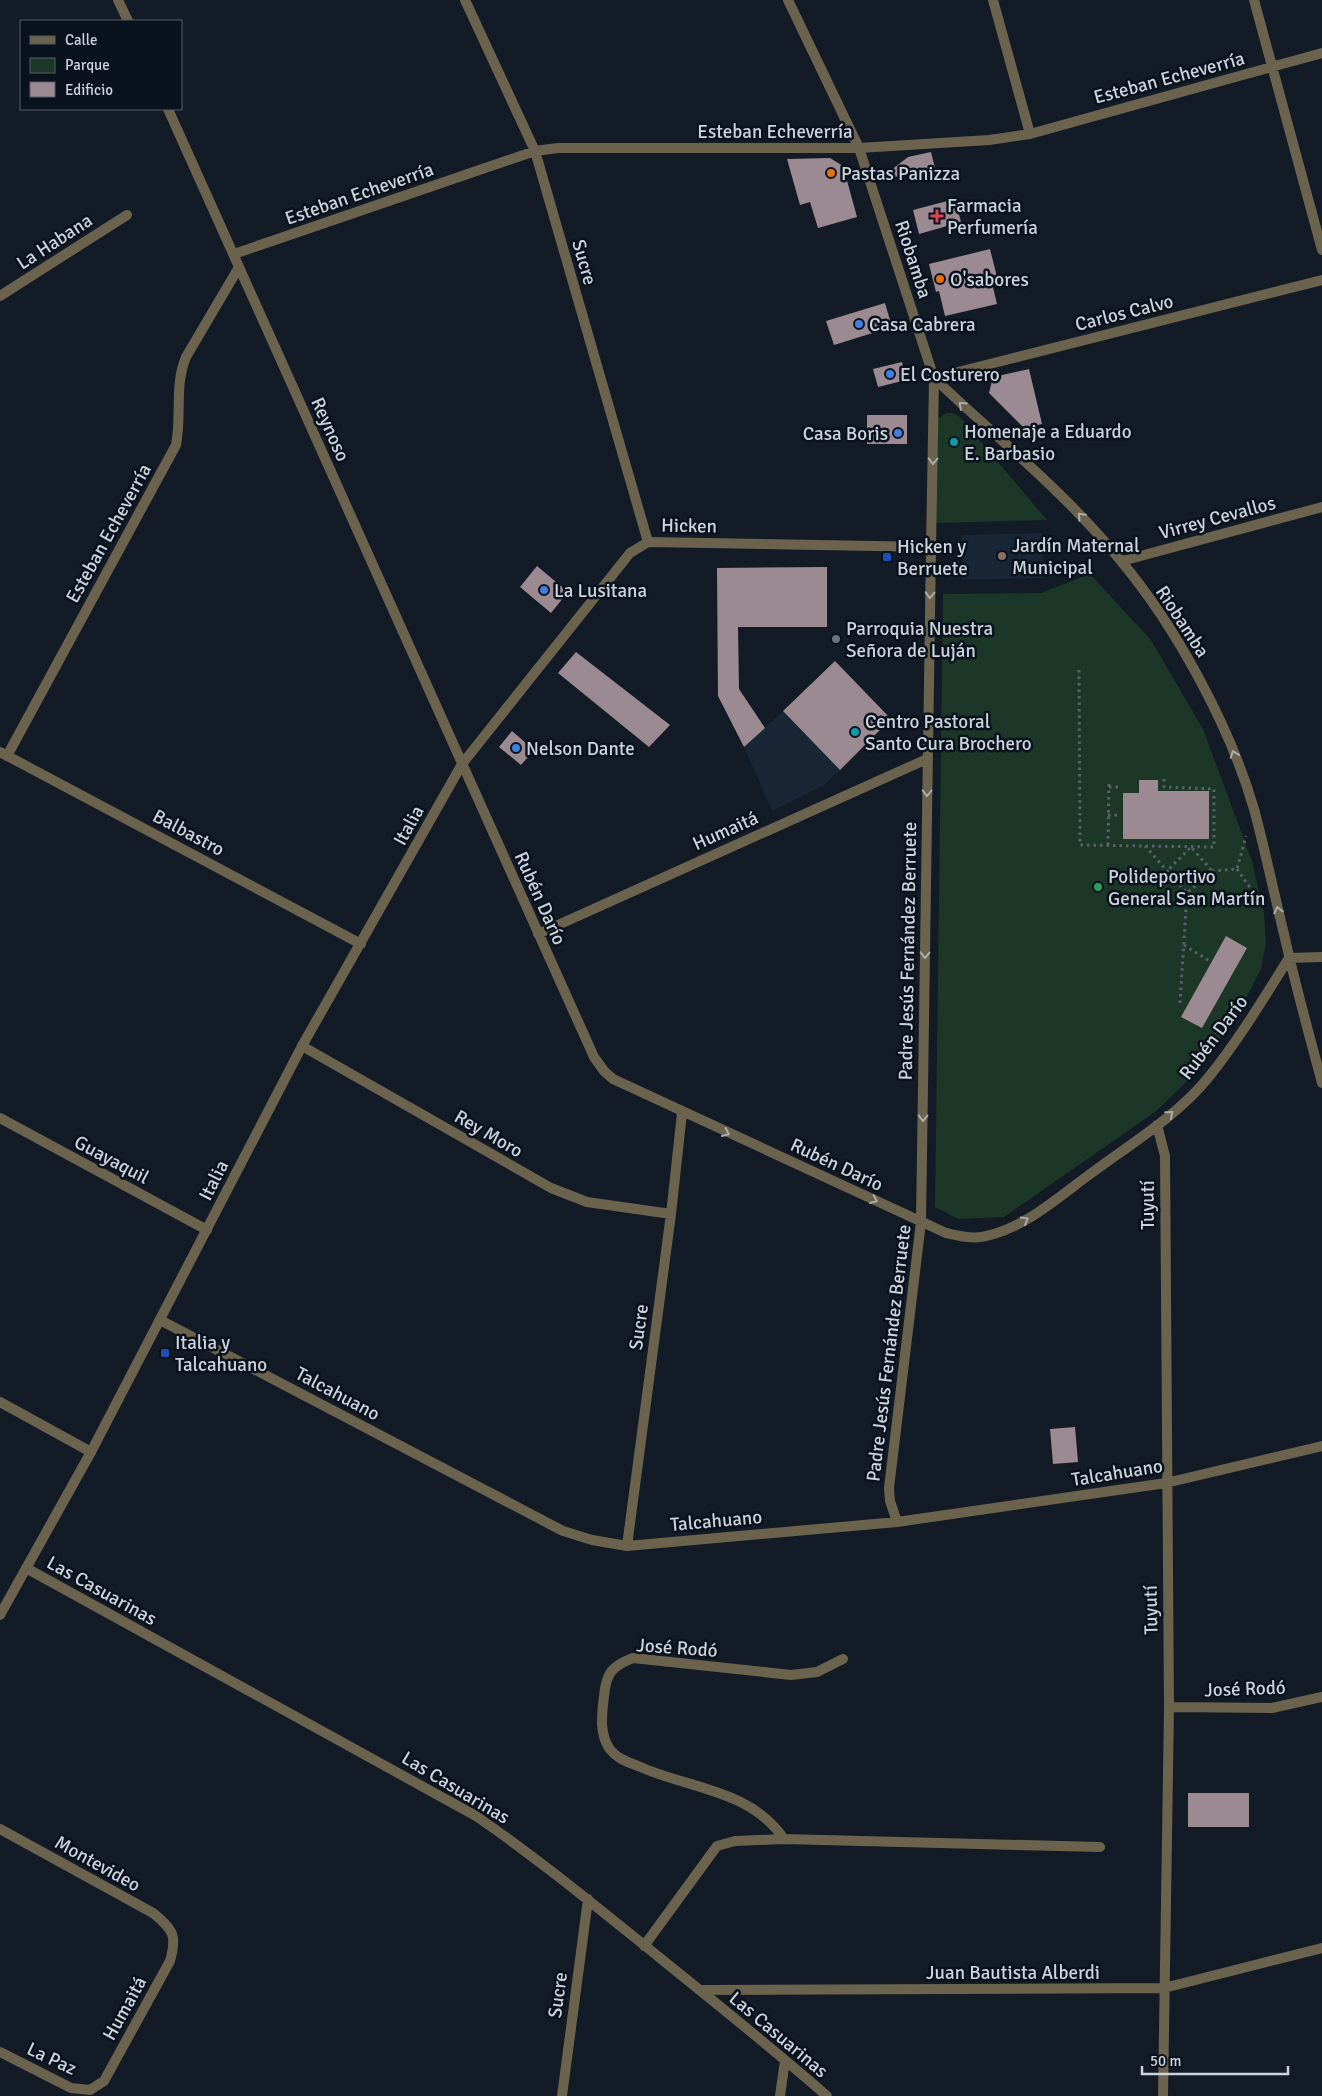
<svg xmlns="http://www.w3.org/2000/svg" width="1322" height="2096" viewBox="0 0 1322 2096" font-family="Signika,sans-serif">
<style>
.built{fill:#192635}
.green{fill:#1c3727}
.building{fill:#9c8a93}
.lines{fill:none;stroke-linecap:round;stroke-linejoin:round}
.path{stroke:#59616b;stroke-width:3;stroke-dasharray:2.5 4;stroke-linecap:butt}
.minor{stroke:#6b634e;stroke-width:10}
.tertiary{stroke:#6b634e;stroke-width:10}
.oneway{stroke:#abacaa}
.food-dot{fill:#e8710a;stroke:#09121d;stroke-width:2}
.health-dot{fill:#e0444e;stroke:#09121d;stroke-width:2}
.shop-dot{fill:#3f7fe0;stroke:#09121d;stroke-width:2}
.culture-dot{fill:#0f9aa8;stroke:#09121d;stroke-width:2}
.education-dot{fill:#8d6e63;stroke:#09121d;stroke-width:2}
.transit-dot{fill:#1a4fb4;stroke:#09121d;stroke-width:2}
.worship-dot{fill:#6b7280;stroke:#09121d;stroke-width:2}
.leisure-dot{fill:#2e9e5b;stroke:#09121d;stroke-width:2}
.labels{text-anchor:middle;stroke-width:5;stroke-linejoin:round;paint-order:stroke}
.street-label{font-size:19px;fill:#cdd3db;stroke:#09121d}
.poi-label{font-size:19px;fill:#cdd3db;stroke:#09121d;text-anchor:start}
</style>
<rect width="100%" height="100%" fill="#121b26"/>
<!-- built -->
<path class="built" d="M1042,533L1043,578L962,580L961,535Z
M783,711L840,770L824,785L772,811L744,747Z"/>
<!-- green -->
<path class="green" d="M946,413H952L959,416L1047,520L935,523L938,419Z
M1090,574L1151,640L1203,729L1252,861L1264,914L1266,943L1261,969L1241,1008L1197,1072L1155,1112L1004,1217L958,1219L935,1207L943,594L1041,593Z"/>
<!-- building -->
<path class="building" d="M931,152L935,168L877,181L908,157Z
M830,158L843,166L857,217L818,228L810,202L800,205L787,159Z
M955,199L961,222L919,234L913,210Z
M990,249L997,277L991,279L997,304L945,316L939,291L936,292L929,264Z
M885,303L892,327L834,345L826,321Z
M902,362L906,380L878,387L873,369Z
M1029,369L1042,424L1024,428L989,393L993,377Z
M867,415H907V444H867Z
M537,566L568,592L551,613L520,587Z
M827,567V627H738L739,689L765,728L744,747L718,696L717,568Z
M576,652L670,725L649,747L558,673Z
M835,661L891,719L840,770L783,711Z
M512,731L534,750L521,765L499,747Z
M1139,780H1158V791H1209V839H1123V793H1139Z
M1226,936L1247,948L1202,1028L1181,1017Z
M1075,1427L1078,1462L1053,1464L1050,1429Z
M1188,1793H1249V1827H1188Z"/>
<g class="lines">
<!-- path -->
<path class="path" d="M1079,670L1080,845L1214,847V789L1164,787V777
M1109,787H1119
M1108,815H1119
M1108,845L1109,780
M1145,846L1187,893L1212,871L1191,847L1168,870
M1237,869L1261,903
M1212,871L1237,869L1246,836
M1184,945L1211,962
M1180,1003L1187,893"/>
<!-- minor -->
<path class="minor" d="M118,0L128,21
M465,0L535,151L648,542
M993,0L1030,134
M1254,0L1322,250
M168,109L594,1057L604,1071L613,1079L946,1233C964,1237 975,1240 994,1234C1031,1223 1062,1194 1093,1172C1132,1143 1177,1116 1208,1078C1238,1041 1264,998 1289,958
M234,254L535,151L558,148H859L989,140L1030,134L1322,53
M0,296L127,215
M934,378C997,438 1066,493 1121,561C1176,627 1230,726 1254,809C1265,850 1274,893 1284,934C1295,984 1309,1034 1322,1083
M934,378L1322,280
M1122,561L1322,507
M0,752L361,944
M7,756L176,445C182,414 174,386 186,357L239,267
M538,934L927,759
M1289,958L1322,957
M302,1046L551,1188L587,1202L671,1214
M0,1118L207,1230
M1157,1125L1165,1156L1169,1707L1163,2096
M160,1320L563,1531L592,1540L627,1546L897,1522L1166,1483L1322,1446
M0,1402L91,1452
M897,1522L890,1501L889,1488L921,1222L931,547
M627,1546L671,1214L682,1113
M26,1568L476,1816C540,1860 599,1909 660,1958C716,2003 772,2048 827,2096
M1169,1707L1272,1708L1322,1697
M0,1829L153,1913C174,1930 177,1936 170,1961L104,2081L90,2090L71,2088L0,2052
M784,1839C750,1789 689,1789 638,1766C627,1762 616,1758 609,1748C599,1732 602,1714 604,1696C606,1673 612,1666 633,1658L791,1675L817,1672L843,1659
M644,1946L717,1846L735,1841L784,1839L1100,1847
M699,1990L1164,1988L1322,1948
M562,2096L588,1899
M780,2096L785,2060"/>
<!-- tertiary -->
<path class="tertiary" d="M0,1615L91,1452L302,1046L462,764L630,553L648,542L931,547L934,378L859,148L788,0"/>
</g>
<!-- one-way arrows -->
<defs><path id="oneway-chevron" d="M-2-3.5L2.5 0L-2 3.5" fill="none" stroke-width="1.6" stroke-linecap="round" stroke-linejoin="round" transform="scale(1.25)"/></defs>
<g class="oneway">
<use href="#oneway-chevron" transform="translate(962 405) rotate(-137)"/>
<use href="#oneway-chevron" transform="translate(933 461) rotate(91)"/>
<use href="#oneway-chevron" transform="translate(1081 516) rotate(-133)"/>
<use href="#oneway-chevron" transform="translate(930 595) rotate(91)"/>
<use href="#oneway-chevron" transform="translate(1234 754) rotate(-110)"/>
<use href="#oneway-chevron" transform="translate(927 793) rotate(91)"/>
<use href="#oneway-chevron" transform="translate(1278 910) rotate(-103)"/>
<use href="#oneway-chevron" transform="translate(925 955) rotate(91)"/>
<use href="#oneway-chevron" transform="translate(1170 1114) rotate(-40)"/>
<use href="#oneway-chevron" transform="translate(923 1118) rotate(91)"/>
<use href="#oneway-chevron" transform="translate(726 1133) rotate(25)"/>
<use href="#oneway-chevron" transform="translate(874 1200) rotate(25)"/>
<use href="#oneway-chevron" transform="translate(1025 1220) rotate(-30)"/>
</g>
<!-- markers -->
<g class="food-dot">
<circle cx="831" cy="173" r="5"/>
<circle cx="940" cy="279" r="5"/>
</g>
<path class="health-dot" d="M934.5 208.5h5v5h5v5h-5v5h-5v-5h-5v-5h5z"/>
<g class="shop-dot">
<circle cx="859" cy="324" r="5"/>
<circle cx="890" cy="374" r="5"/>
<circle cx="898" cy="433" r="5"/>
<circle cx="544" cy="590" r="5"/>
<circle cx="516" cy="748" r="5"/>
</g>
<g class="culture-dot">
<circle cx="954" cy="442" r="5"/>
<circle cx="855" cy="732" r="5"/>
</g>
<circle class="education-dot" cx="1002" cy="556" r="5"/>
<g class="transit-dot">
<rect x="882" y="552" width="10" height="10" rx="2.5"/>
<rect x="160" y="1348" width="10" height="10" rx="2.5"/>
</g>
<circle class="worship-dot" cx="836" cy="639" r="5"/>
<circle class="leisure-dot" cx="1098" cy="887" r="5"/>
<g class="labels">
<!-- street labels -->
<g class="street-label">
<text transform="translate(1169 77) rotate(-15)" y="7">Esteban Echeverría</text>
<text x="775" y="138">Esteban Echeverría</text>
<text transform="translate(359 193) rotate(-19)" y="7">Esteban Echeverría</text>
<text transform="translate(54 241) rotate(-33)" y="7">La Habana</text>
<text transform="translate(914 259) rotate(72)" y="7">Riobamba</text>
<text transform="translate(585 262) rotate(74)" y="7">Sucre</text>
<text transform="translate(1124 312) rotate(-14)" y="7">Carlos Calvo</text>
<text transform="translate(331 429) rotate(66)" y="7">Reynoso</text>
<text transform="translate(1217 517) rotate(-15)" y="7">Virrey Cevallos</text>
<text transform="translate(689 525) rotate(1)" y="7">Hicken</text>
<text transform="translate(108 533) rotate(-61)" y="7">Esteban Echeverría</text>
<text transform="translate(1183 621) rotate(57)" y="7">Riobamba</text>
<text transform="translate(408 825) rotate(-61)" y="7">Italia</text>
<text transform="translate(725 830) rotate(-24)" y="7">Humaitá</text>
<text transform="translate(189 832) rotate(28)" y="7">Balbastro</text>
<text transform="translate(541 898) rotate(66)" y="7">Rubén Darío</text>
<text transform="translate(907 951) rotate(-89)" y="7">Padre Jesús Fernández Berruete</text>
<text transform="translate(1213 1037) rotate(-53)" y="7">Rubén Darío</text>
<text transform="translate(489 1133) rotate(30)" y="7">Rey Moro</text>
<text transform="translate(112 1159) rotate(28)" y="7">Guayaquil</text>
<text transform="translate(837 1164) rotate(25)" y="7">Rubén Darío</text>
<text transform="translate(213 1180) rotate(-63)" y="7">Italia</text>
<text transform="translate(1147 1205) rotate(-90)" y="7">Tuyutí</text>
<text transform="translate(638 1327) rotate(-82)" y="7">Sucre</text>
<text transform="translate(888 1353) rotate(-83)" y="7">Padre Jesús Fernández Berruete</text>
<text transform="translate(338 1393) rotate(28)" y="7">Talcahuano</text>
<text transform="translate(1117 1472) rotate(-9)" y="7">Talcahuano</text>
<text transform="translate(716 1520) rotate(-5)" y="7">Talcahuano</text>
<text transform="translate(102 1590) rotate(29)" y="7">Las Casuarinas</text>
<text transform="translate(1150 1610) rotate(-91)" y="7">Tuyutí</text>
<text transform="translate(677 1647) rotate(4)" y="7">José Rodó</text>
<text transform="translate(1245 1688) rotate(-2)" y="7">José Rodó</text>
<text transform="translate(456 1787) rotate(31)" y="7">Las Casuarinas</text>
<text transform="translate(98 1863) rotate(29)" y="7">Montevideo</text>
<text x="1013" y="1979">Juan Bautista Alberdi</text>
<text transform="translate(557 1995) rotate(-82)" y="7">Sucre</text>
<text transform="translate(124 2008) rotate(-61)" y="7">Humaitá</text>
<text transform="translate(779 2034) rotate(40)" y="7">Las Casuarinas</text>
<text transform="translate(52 2058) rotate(25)" y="7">La Paz</text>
</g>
<!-- poi labels -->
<g class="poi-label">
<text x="841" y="180">Pastas Panizza</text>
<text x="947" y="212">Farmacia<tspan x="947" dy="22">Perfumería</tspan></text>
<text x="950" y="286">O'sabores</text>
<text x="869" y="331">Casa Cabrera</text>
<text x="900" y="381">El Costurero</text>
<text x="964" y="438">Homenaje a Eduardo<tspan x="964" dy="22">E. Barbasio</tspan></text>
<text x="888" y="440" text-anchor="end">Casa Boris</text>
<text x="1012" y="552">Jardín Maternal<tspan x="1012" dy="22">Municipal</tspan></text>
<text x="897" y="553">Hicken y<tspan x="897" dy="22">Berruete</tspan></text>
<text x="554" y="597">La Lusitana</text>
<text x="846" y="635">Parroquia Nuestra<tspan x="846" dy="22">Señora de Luján</tspan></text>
<text x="865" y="728">Centro Pastoral<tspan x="865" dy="22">Santo Cura Brochero</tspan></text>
<text x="526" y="755">Nelson Dante</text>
<text x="1108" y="883">Polideportivo<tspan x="1108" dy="22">General San Martín</tspan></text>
<text x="175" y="1349">Italia y<tspan x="175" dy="22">Talcahuano</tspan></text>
</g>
</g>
<!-- legend -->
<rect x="20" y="20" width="162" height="90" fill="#09121d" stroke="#575f69"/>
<rect x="30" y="36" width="25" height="8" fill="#6b634e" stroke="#575f69"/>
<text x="65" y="45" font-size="15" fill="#cdd3db">Calle</text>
<rect x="30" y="58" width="25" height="15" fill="#1c3727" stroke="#575f69"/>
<text x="65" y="70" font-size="15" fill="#cdd3db">Parque</text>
<rect x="30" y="82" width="25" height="15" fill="#9c8a93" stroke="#575f69"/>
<text x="65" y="95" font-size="15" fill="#cdd3db">Edificio</text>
<!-- scale -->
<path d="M1142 2066v8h146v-8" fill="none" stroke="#cdd3db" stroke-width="2.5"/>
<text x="1150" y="2066" font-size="15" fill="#cdd3db" stroke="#09121d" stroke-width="4" paint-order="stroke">50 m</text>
</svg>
